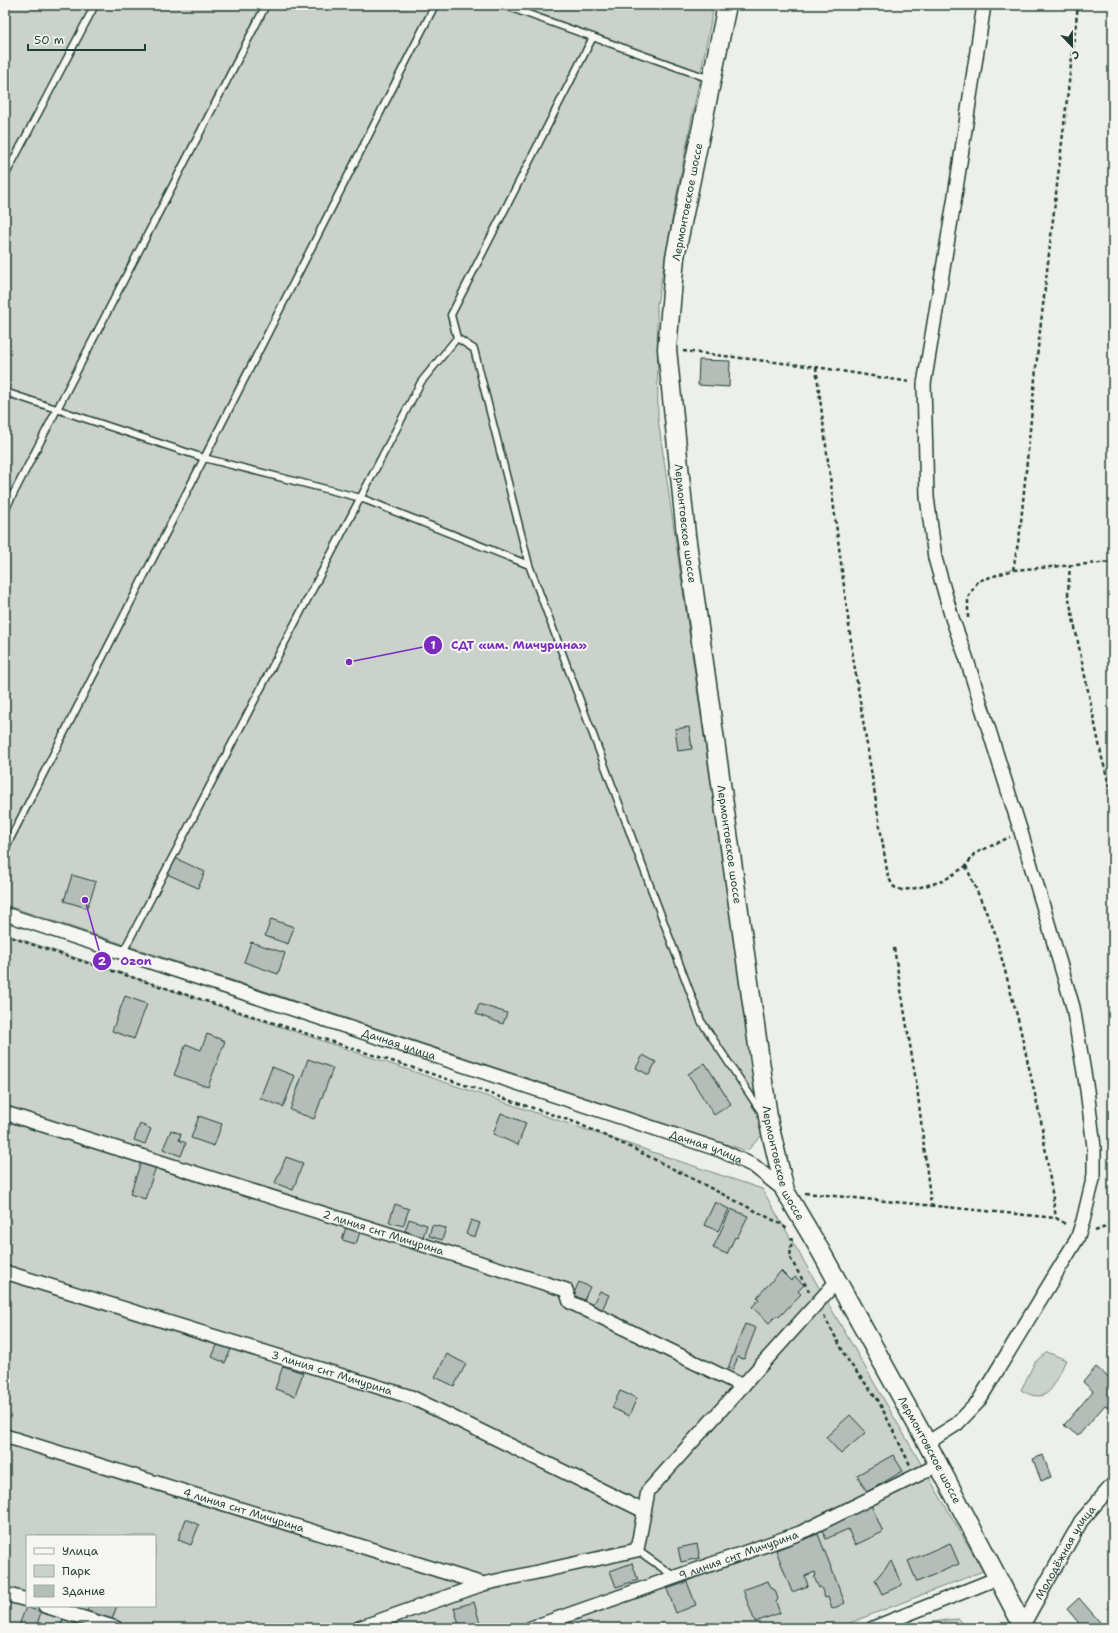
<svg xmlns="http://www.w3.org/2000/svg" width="1118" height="1633" viewBox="0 0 1118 1633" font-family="'Shantell Sans',sans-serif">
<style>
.green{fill:#cbd2cc;stroke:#758880;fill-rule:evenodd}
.building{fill:#b4bdb8;stroke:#1f3d34}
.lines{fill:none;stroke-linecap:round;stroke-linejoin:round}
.lane-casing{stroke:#1f3d34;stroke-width:9}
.street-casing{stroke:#1f3d34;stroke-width:16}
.secondary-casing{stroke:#1f3d34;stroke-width:21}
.path{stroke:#1f3d34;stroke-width:2.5;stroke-dasharray:4 3;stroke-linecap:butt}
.lane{stroke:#f6f6f2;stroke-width:6}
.street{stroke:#f6f6f2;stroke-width:13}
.secondary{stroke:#f6f6f2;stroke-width:18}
.labels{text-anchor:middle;stroke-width:4;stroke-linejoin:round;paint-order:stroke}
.street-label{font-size:11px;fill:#1f3d34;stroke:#f6f6f2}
.leader{fill:none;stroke:#7b2cbf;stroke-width:1.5}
.callout-dot{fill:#7b2cbf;stroke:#f6f6f2;stroke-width:1.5}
.mark-label{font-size:12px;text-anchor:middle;font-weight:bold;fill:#fff}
.callout-label{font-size:12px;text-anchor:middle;font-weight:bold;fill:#7b2cbf;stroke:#f6f6f2;stroke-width:4;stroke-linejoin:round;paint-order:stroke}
</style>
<rect width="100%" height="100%" fill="#edefea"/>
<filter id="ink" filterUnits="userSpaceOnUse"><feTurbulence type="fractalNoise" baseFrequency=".025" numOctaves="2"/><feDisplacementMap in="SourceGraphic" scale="8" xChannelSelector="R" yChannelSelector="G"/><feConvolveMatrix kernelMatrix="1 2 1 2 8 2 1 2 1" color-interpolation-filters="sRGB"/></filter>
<g filter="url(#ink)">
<!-- green -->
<path class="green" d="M5,5H714L675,204L657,304L658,419L762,1135L747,1151L5,905Z
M5,934L762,1189L983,1571L837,1628H5ZM27,1536H155V1606H27Z
M1047,1352L1066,1360C1055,1382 1050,1408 1021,1390L1035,1362Z
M959,1619L968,1628H912C928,1622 942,1620 959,1619Z"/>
<!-- building -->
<path class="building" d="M699,360L730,361L729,387L698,385Z
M689,727L692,749L678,751L675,729Z
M175,858L205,872L198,888L167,874Z
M72,875L96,882L87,908L64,901Z
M271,919L294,927L288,944L265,936Z
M251,942L285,953L278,974L244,962Z
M125,996L147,1004L134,1039L112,1031Z
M479,1004L507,1013L503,1024L476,1014Z
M207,1034L225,1041L208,1087L174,1075L186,1044L201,1050Z
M643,1055L656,1062L649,1075L636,1068Z
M308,1059L333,1068L314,1119L290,1110Z
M705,1063L731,1104L714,1115L688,1074Z
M272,1067L295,1076L283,1107L260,1098Z
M501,1113L526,1123L518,1145L493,1134Z
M199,1116L222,1124L214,1146L191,1138Z
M140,1124L151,1129L145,1144L134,1140Z
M171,1130L181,1134L179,1140L186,1143L181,1156L163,1149Z
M143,1156L158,1161L145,1199L130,1194Z
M286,1157L303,1163L293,1190L275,1183Z
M715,1202L729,1209L718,1231L704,1225Z
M395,1204L409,1209L403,1226L389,1222Z
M731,1209L748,1216L737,1238L735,1237L727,1254L713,1248Z
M409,1219L427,1225L423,1237L405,1231Z
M471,1220L480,1223L475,1237L466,1234Z
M432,1225L446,1228L442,1240L429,1236Z
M346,1227L360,1232L356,1244L342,1240Z
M781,1271L791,1281L795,1277L804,1285L798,1291L801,1294L779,1317L777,1315L769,1323L752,1307L759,1299L757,1297Z
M579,1282L590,1287L584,1300L573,1295Z
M600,1291L609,1295L602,1310L592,1305Z
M745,1324L756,1328L744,1359L738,1357L733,1369L728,1368Z
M218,1343L231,1349L225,1363L212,1357Z
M447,1354L466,1364L454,1386L435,1377Z
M283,1366L303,1373L295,1396L275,1389Z
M1096,1367L1113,1381V1411L1105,1405L1078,1436L1064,1425L1093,1391L1083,1382Z
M5,1382L9,1384L5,1395Z
M620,1391L637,1398L629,1416L612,1408Z
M850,1415L866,1432L841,1454L826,1437Z
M893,1455L903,1471L867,1492L857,1475Z
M1043,1455L1051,1477L1041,1481L1033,1459Z
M871,1505L883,1532L855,1545L848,1529L826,1539L821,1528Z
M186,1519L199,1525L191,1545L178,1540Z
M818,1534L845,1603L832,1609L828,1597L825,1598L821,1587L819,1588L814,1577L816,1576L815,1572L805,1576L808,1586L792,1592L776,1550Z
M950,1543L959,1564L917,1582L908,1561Z
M697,1544L700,1558L681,1562L678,1548Z
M891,1561L902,1585L882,1594L875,1580Z
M632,1563L638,1580L616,1587L610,1571Z
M768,1581L771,1588L775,1590L778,1599L776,1602L780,1613L755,1622L743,1590Z
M687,1582L696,1605L676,1613L667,1589Z
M1079,1598L1105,1628H1083L1067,1609Z
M474,1602L480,1623L460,1628L454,1608Z
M89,1606H117L112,1619L87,1611Z
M26,1607L41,1612L36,1628H18Z
M64,1616L83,1624L81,1628H60Z"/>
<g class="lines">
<!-- lane casing -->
<g class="lane-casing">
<path id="lane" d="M503,5L710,79
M5,176L95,5
M457,338L474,349L529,565L701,1021L762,1113
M5,392L204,458L361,498L529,565
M5,510L266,5
M5,849L435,5
M123,952L421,382L457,338L451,315L593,37
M637,1550L675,1577"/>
</g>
<!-- street casing -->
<g class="street-casing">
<g id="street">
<path id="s1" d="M5,914L720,1150L754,1166L785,1191"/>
<path id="s2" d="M5,1113L566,1290L570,1302L743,1386"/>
<path id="s3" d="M5,1272L411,1397L644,1511"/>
<path id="s4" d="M5,1436L483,1584"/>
<path d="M927,1443L957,1424L978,1402L1077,1239L1083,1221L1094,1175V1147L1087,1090L1073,1007L1021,832L966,657L952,618L935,558L927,497L924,384L954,202L984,5"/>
<path d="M5,1594L27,1600"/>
<path d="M45,1606L116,1628"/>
<path id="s5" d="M1023,1625L1081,1521L1113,1484"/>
<path d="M359,1628L483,1584L637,1550L648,1491L837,1281"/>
<path id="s6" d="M531,1628L800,1533L938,1465"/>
<path d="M873,1628L998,1578"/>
</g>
</g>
<!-- secondary casing -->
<g class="secondary-casing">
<g id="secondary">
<path id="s7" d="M727,5L675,257L667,349L686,535L769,1124L785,1191L820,1250L927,1443L1024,1628"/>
</g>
</g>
<!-- path -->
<path class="path" d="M683,351L816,367L910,382
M816,367L853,657L888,877L894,887L902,890L917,888L943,881L966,866L974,854L1010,837
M1070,564L1068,594L1102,758L1113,800
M1013,570L1020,532L1038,348L1078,5
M968,618V597L978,581L1013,570L1112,562L1113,560
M966,866L994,930L1018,1019L1041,1121L1056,1218
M5,935L54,952L435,1075L577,1123L634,1149L781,1224L787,1229
M894,948L917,1087L931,1206
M805,1193L1056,1218L1063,1222L1066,1226
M1095,1231L1113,1224
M792,1237L790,1258L809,1291
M824,1316L849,1362L878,1400L910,1465"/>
<!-- lane -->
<use href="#lane" class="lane"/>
<!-- street -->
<use href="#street" class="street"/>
<!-- secondary -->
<use href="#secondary" class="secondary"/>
</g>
</g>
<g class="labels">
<!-- street labels -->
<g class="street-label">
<text transform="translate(687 202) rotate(-79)" y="4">Лермонтовское шоссе</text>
<text dy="4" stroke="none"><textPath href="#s7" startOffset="525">Лермонтовское шоссе</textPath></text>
<text dy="4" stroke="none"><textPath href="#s7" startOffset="849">Лермонтовское шоссе</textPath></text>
<text dy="4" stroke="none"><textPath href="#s1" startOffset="415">Дачная улица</textPath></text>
<text dy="4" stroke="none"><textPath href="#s1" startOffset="739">Дачная улица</textPath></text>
<text dy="4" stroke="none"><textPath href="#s7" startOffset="1173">Лермонтовское шоссе</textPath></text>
<text dy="4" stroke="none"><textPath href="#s2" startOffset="397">2 линия снт Мичурина</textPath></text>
<text dy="4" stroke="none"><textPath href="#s3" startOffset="342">3 линия снт Мичурина</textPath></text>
<text dy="4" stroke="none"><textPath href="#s7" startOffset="1497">Лермонтовское шоссе</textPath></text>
<text dy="4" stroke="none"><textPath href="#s4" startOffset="250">4 линия снт Мичурина</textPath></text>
<text dy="4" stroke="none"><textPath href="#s5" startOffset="84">Молодёжная улица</textPath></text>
<text dy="4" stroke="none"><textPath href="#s6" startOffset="220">9 линия снт Мичурина</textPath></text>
</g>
</g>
<!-- callouts -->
<path class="leader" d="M349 662L433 645M85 900L102 961"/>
<g class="callout-dot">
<circle cx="349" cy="662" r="4"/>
<circle cx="85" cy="900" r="4"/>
<circle cx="433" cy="645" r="10"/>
<circle cx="102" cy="961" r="10"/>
</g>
<g class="mark-label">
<text x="433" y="649">1</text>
<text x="102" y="965">2</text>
</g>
<g class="callout-label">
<text x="519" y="649">СДТ «им. Мичурина»</text>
<text x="136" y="965">Ozon</text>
</g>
<!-- margin -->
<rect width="1118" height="1633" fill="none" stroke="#f6f6f2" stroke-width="20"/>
<rect x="10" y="10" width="1098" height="1613" fill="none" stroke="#1f3d34" stroke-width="1.5" filter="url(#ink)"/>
<!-- legend -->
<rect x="26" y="1535" width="130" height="72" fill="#f6f6f2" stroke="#a0aca6"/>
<rect x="34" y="1548" width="20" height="6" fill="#f6f6f2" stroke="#a0aca6"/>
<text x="62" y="1555" font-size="12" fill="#1f3d34">Улица</text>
<rect x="34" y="1565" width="20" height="12" fill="#cbd2cc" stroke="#a0aca6"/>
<text x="62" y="1575" font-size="12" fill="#1f3d34">Парк</text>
<rect x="34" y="1585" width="20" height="12" fill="#b4bdb8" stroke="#a0aca6"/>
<text x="62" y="1595" font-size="12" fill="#1f3d34">Здание</text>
<!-- north arrow -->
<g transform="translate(1072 46) rotate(158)" stroke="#f6f6f2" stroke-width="3" paint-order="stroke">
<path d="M0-3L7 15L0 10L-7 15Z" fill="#1f3d34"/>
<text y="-6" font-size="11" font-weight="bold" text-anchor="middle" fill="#1f3d34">С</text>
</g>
<!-- scale -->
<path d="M28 44v6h117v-6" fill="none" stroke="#1f3d34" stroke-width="2"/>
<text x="34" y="44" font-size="12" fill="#1f3d34" stroke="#f6f6f2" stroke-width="3" paint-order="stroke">50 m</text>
</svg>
